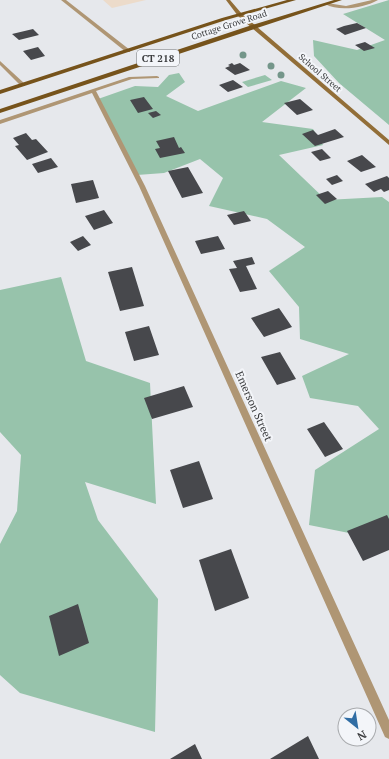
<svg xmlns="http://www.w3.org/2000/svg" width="389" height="759" viewBox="0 0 389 759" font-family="'PT Serif',serif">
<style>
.commercial{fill:#ecdbca}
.green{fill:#97c3ab}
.building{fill:#47484c}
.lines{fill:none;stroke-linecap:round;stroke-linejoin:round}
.street{fill:#af9674;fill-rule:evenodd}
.secondary{fill:#926e38;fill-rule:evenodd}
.primary{fill:#76531b;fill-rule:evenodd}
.tree{fill:#74968a}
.labels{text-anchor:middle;stroke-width:4;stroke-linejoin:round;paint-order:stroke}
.far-street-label{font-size:9px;fill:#3b3c3e;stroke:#f3f5f9}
.shield{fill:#f3f5f9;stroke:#727476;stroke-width:1}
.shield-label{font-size:10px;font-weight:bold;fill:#3b3c3e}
.street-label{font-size:11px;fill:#3b3c3e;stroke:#f3f5f9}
</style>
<rect width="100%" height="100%" fill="#e6e8ec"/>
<!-- commercial -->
<path class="commercial" d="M103,0H146L112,8Z"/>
<!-- green -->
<path class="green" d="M389,0V125L339,83L314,56L313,40L357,50L385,40L343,14Z
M179,73L185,82L166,96L198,111L281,81L306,88L262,122L313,129L323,145L279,155L326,200L382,197L389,202V541L309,525L315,470L379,429L358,406L310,398L302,376L349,354L300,339L299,307L269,271L305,247L267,219L209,206L223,178L200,159L164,173L137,175L98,99L135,86L158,87L169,75Z
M265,75L272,80L248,87L242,82Z
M61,277L86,361L150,383L156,504L85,482L98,520L158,599L155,732L20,693L0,675V544L17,511L21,455L0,432V290Z"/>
<!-- building -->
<path class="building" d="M357,23L366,28L345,35L336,29L344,26Z
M33,29L39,35L19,40L12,34Z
M365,42L375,48L364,51L355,45Z
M38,47L45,56L31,60L23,51Z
M232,63L234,65L240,63L250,70L235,75L225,68L230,66L228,65Z
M233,80L243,87L228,92L219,85Z
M144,97L153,109L138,113L130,100Z
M300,99L313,110L297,115L284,103Z
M156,111L161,115L153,118L148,113Z
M335,129L344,137L315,146L302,134L313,130L318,135Z
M26,133L32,140L36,139L48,152L27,160L15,146L19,145L13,138Z
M174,137L179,148L181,147L185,153L160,158L155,149L160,148L156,141Z
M322,149L331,158L320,161L311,152Z
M362,155L376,167L361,172L347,161Z
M51,158L58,167L38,173L32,164Z
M188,167L203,193L182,198L168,171Z
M337,175L343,181L332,185L326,179Z
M387,176L389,178V190L384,192L381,189L374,192L365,184Z
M93,180L99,198L76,203L71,184Z
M328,191L337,199L325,204L316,195Z
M104,210L113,223L94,230L85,216Z
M244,211L251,221L234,225L227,215Z
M83,236L91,245L78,251L70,242Z
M218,236L225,249L201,254L195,241Z
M252,257L255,264L246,266L257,289L240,292L229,269L237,268L233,261Z
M132,267L144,306L120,311L108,272Z
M279,308L292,327L264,337L251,318Z
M149,326L159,355L134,361L125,332Z
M280,352L296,379L277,385L261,357Z
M184,386L193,407L152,419L144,398Z
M324,422L343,449L325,457L307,429Z
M199,461L213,499L183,508L170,470Z
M387,515L389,519V550L363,561L347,531Z
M231,549L249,598L215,611L199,560Z
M78,604L89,643L59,656L49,616Z
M308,736L319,759H270Z
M195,744L202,759H170Z"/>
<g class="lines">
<!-- street -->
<path class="street" d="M61,0H66L130,50V52H126Z
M372,0H378C364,8 339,12 325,4L327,3L346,6Z
M0,61L25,84V86H21L0,65Z
M157,76L159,77V78L132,79L96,91L145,186L389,720V739L385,737L139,186L92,93L0,124V120L129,77Z"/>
<!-- secondary -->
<path class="secondary" d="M226,0H230L242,14L389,140V145L238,16Z"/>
<!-- primary -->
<path class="primary" d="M287,0H296L226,20L0,94V90L222,18Z
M334,0H342L0,113V109L252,25Z"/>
</g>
<!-- trees -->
<g class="tree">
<circle cx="243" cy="55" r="3.5"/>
<circle cx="271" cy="66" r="3.5"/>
<circle cx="281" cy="75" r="3.5"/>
</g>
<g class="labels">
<!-- far-street labels -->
<g class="far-street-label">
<text transform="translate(229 25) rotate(-18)" y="3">Cottage Grove Road</text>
<text transform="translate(320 73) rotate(41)" y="3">School Street</text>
</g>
<!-- shield labels -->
<rect class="shield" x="137" y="50" width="42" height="16" rx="3"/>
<g class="shield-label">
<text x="158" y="62">CT 218</text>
</g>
<!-- street labels -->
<g class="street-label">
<text transform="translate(254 406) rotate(66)" y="4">Emerson Street</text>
</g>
</g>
<!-- north arrow -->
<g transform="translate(357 727) rotate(150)"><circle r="19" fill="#f3f5f9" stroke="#a9abae"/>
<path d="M0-3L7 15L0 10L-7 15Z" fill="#306da4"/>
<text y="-6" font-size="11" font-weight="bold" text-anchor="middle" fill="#3b3c3e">N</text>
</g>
</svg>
